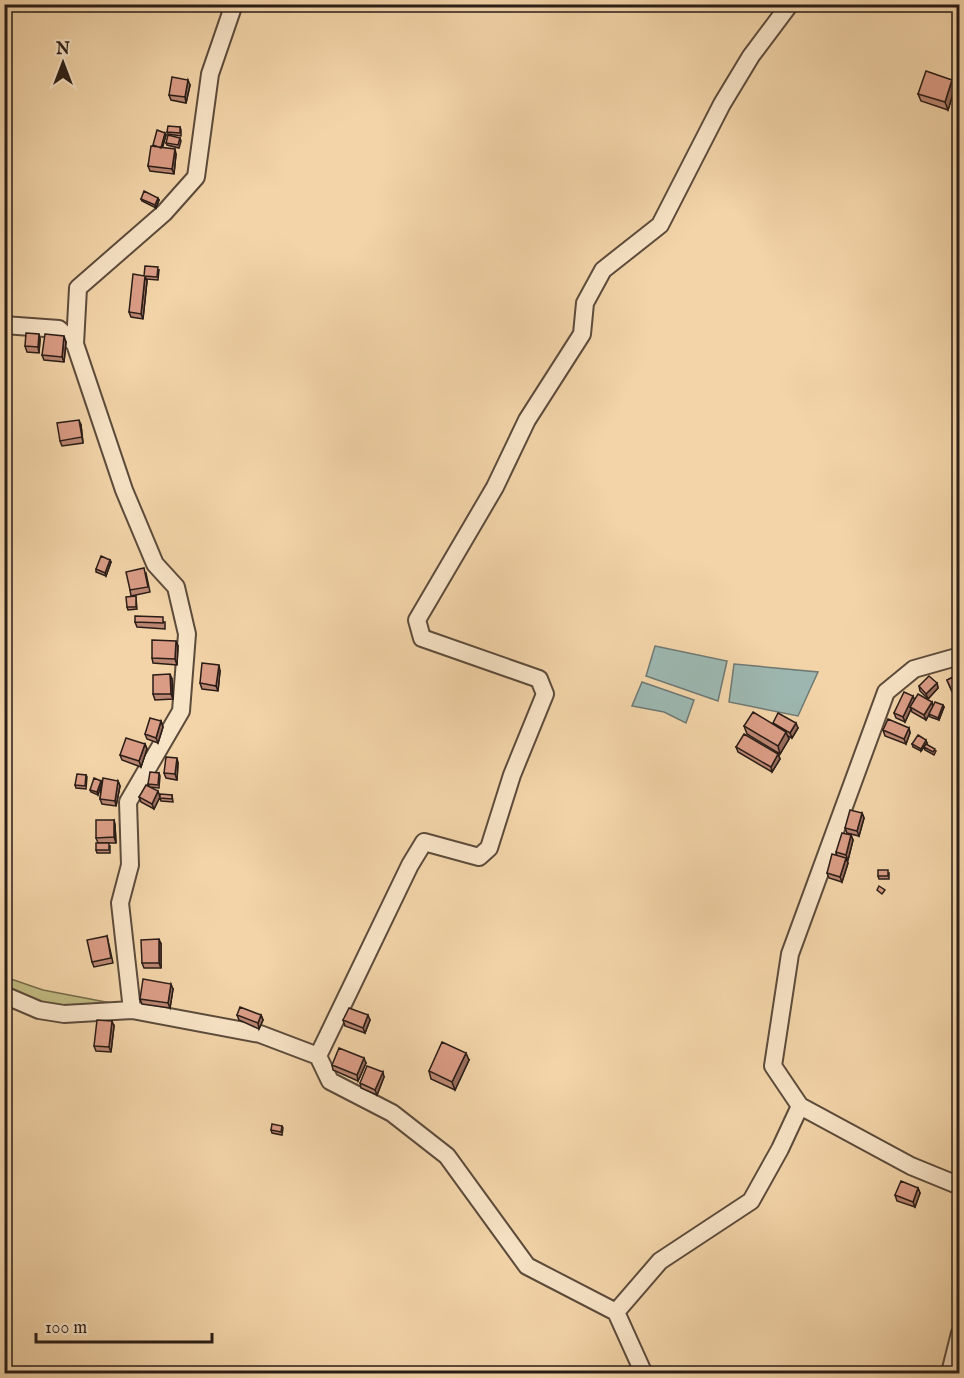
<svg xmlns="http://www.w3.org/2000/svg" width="964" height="1378" viewBox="0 0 964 1378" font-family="'IM FELL English',serif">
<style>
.green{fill:#c2bb82;stroke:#766c4c;stroke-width:1.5}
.water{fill:#9db7b0;stroke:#6f7973;stroke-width:1.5}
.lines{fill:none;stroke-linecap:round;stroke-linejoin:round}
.minor-casing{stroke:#5c4b3b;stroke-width:20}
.minor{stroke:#f7e3c6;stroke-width:16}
.wall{fill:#bb8672;stroke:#2a1d17;stroke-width:1.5}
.shaded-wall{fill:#996d5d;stroke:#2a1d17;stroke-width:1.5}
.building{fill:#da9c85;stroke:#2a1d17;stroke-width:1.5}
</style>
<rect width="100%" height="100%" fill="#f2d4a8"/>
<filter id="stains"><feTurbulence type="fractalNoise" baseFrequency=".00333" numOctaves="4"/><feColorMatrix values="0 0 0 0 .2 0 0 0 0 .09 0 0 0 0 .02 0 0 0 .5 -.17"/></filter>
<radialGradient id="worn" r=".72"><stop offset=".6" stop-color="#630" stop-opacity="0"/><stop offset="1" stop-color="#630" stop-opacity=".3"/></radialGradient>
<!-- green -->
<path class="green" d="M5,977L43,990L111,1003C73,1014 40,1005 5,989Z"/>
<!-- water -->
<path class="water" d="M655,646L727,661L718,701L646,676Z
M734,664L818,672L798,716L729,702Z
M642,682L694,700L686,723L664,712L632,706Z"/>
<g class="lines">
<!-- minor casing -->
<g class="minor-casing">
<path id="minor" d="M4,325L59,329L75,344
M4,995L39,1010L64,1014L132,1010L260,1034L318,1056L330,1081L392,1113L447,1156L527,1266L616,1312L660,1261L751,1201L780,1149L800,1106L773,1066L790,954L886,692L914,669L960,656
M132,1010L120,903L130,865L128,802L181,711L187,634L176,587L155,564L124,490L75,344L78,288L164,213L196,177L210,74L234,4
M318,1056L410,865L424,842L479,857L489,848L512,775L545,694L539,679L422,638L417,620L495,487L527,420L582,334L585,303L603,270L660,225L722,104L751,56L790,4
M800,1106L911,1166L960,1186
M616,1312L644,1374
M950,1373L960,1333"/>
</g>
<!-- minor -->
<use href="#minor" class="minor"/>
</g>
<!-- wall -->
<path class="wall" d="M952,80L955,87L948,110L921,101L918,94Z
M190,85L186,103L171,100L169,95Z
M180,127L181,130V136L168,134L167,132Z
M166,135L162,147L176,154L174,174L150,171L148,166L153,146Z
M180,138L181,141L179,148L167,145L166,143Z
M141,199L159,200L156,208L142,201Z
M159,270L158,280L146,279L147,281L143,319L131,317L129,312L144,276Z
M40,339L39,353L27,352L25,346Z
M66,342L64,362L44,360L42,355Z
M81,425L83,443L62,446L60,441Z
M110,560L111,562L106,576L96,572V569Z
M146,573L150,592L131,596L130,590Z
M136,598L137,609L128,610L127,607Z
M135,622H165V629L137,627Z
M178,646L177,665L153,663L152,658Z
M220,671L218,691L202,689L200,683Z
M953,677L959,691L953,694L947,680Z
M172,679L173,699L155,700L153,694Z
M937,683L938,688L928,699L920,691L919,686Z
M913,696L914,700L932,702L933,706L944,707L939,720L930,717L929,714L926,720L912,712L911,709L905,722L896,718L894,713Z
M161,721L163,727L158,743L147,739L145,734Z
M773,724L798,728L792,738L788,736L789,739L780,754L747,734L744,726Z
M909,728L910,733L906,744L885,736L883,730Z
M927,743L921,751L913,747L912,744Z
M145,744L147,749L141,767L122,760L120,755Z
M736,747L778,754L780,759L772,772L738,752Z
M924,747L936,751L934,755L925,750Z
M178,763L177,780L166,778L164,773Z
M159,773L160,776L159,788L149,787L160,796L172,795L173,802L161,801L160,797L154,809L141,802L139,797L149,786L148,784Z
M86,775L87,777L86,789L76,788L75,785Z
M101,781L102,783L118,781L120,786L116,806L102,804L100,799L102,783L98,795L91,792L90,790Z
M862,813L864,818L859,836L847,833L845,828Z
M114,820L115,825L116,843H98L96,838Z
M851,835L853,840L848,860H846L848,863L842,882L829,878L827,873L837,856L836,852Z
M110,846V853H97L96,850Z
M889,873V879H879L878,876Z
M107,936L113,963L94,967L92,962Z
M161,944V968H144L142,963Z
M173,989L170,1008L142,1004L140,999Z
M237,1015H261L263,1020L259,1029L239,1020Z
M343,1020H370L365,1033L345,1026Z
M114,1026L111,1052L96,1051L94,1046Z
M469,1060L455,1090L431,1079L429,1071Z
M366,1063L358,1081L333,1070L332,1065Z
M384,1077L377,1095L361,1088L360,1083Z
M282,1126L283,1128L282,1135L272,1133L271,1130Z
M918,1188L920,1193L915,1207L897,1201L895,1195Z
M960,1201V1219L955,1218L953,1212Z"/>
<!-- shaded-wall -->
<path class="shaded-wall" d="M188,80L190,85L186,103L185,97Z
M952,80L955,87L948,110L945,102Z
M165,133L166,135L162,150L161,148Z
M175,149L176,154L174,174L172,169Z
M158,198L159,200L156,208L155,205Z
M145,276L147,281L143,319L141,314Z
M39,334L40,339L39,353L38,347Z
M64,336L66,342L64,362L62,357Z
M79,420L81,425L83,443L82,437Z
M110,560L111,562L106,576L105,573Z
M176,641L178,646L177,665L175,659Z
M219,665L220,671L218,691L216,686Z
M170,674L172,679L173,699L171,694Z
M937,683L938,688L928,699L926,694Z
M913,696L915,701L910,707L911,709L905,722L903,717Z
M932,702L933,708L926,720L924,715Z
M943,705L944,707L939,720L938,718Z
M161,721L163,727L158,743L156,738Z
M796,723L798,728L792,738L790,733Z
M909,728L910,733L906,744L904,739Z
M786,732L789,739L780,754L778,746Z
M926,740L927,743L921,751V749Z
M145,744L147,749L141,767L139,761Z
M778,754L780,759L772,772L771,767Z
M177,758L178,763L177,780L175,774Z
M101,781L102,783L98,795L97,792Z
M118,781L120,786L116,806L115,801Z
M158,791L160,797L154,809L152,804Z
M862,813L864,818L859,836L857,831Z
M114,820L115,825L116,843L114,837Z
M851,835L853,840L848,860L846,855Z
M846,858L848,863L842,882L840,877Z
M159,939L161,944V968L159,963Z
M171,984L173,989L170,1008L168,1003Z
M261,1015L263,1020L259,1029L258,1023Z
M368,1015L370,1020L365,1033L363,1028Z
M112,1021L114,1026L111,1052L109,1047Z
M466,1053L469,1060L455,1090L452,1082Z
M364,1058L366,1063L358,1081L357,1075Z
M383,1072L384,1077L377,1095L375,1090Z
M918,1188L920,1193L915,1207L913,1202Z"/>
<!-- building -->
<path class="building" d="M926,71L952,80L945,102L918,94Z
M172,77L188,80L185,97L169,95Z
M168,126L180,127V133L167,132Z
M157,130L165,133L161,148L153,145Z
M168,135L180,138L178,145L166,143Z
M151,146L175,149L172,169L148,166Z
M144,191L158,198L155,205L141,199Z
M145,266L158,267L157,277L144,276Z
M133,274L145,276L141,314L129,312Z
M26,333L39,334L38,347L25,346Z
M45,334L64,336L62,357L42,355Z
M79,420L82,437L60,441L57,423Z
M101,556L110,560L105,573L96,569Z
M144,568L148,587L130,590L126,572Z
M136,596V607H127L126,597Z
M135,616L163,617V623L135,622Z
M152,640L176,641L175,659L152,658Z
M202,663L219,665L216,686L200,683Z
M170,674L171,694H153V675Z
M929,676L937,683L926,694L919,686Z
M953,677L958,689L952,691L947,680Z
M904,692L913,696L903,717L894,713Z
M918,694L932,702L924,715L910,707Z
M935,702L943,705L938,718L929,714Z
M753,712L786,732L778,746L744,726Z
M778,713L796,723L790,733L773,723Z
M150,718L161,721L156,738L145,734Z
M888,719L909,728L904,739L883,730Z
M744,734L778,754L771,767L736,747Z
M918,735L926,740L921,749L912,744Z
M126,738L145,744L139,761L120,755Z
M926,744L935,749L933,752L924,747Z
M166,757L177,758L175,774L164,773Z
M150,772L159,773L158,785L148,784Z
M77,774L86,775L85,786L75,785Z
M94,778L101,781L97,792L90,790Z
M103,778L118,781L115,801L100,799Z
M146,785L158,791L152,804L139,797Z
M160,794L172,795V799L160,798Z
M850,810L862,813L857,831L845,828Z
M96,820H114V837L96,838Z
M842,833L851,835L846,855L836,852Z
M96,843H109V850H96Z
M832,854L846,858L840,877L827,873Z
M878,870H888V876H878Z
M879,886L885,890L882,894L877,890Z
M107,936L111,958L92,962L87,940Z
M159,939V963H142L141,940Z
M143,979L171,984L168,1003L140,999Z
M240,1007L261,1015L258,1023L237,1015Z
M349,1008L368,1015L363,1028L343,1020Z
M97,1020L112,1021L109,1047L94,1046Z
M442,1042L466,1053L452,1082L429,1071Z
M339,1048L364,1058L357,1075L332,1065Z
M367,1066L383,1072L375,1090L360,1083Z
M272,1124L282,1126L281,1132L271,1130Z
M901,1181L918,1188L913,1202L895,1195Z
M957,1200L960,1201V1214L953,1212Z"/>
<!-- margin -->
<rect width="964" height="1378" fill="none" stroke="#f2d4a8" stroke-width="24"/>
<rect x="6" y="6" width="952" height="1366" fill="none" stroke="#2a1d17" stroke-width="3"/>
<rect x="12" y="12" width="940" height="1354" fill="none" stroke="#2a1d17" stroke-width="1.5"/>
<!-- north arrow -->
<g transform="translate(63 63)" stroke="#f7e3c6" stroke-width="4.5" paint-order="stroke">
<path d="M0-4.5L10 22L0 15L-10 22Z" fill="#2a1d17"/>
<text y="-9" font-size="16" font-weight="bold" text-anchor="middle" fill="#2a1d17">N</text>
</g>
<!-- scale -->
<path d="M36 1333v9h176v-9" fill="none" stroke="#2a1d17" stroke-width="3"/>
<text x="45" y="1333" font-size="18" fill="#2a1d17" stroke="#f7e3c6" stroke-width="4.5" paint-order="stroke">100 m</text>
<rect width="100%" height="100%" filter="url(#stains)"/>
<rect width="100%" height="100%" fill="url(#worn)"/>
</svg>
